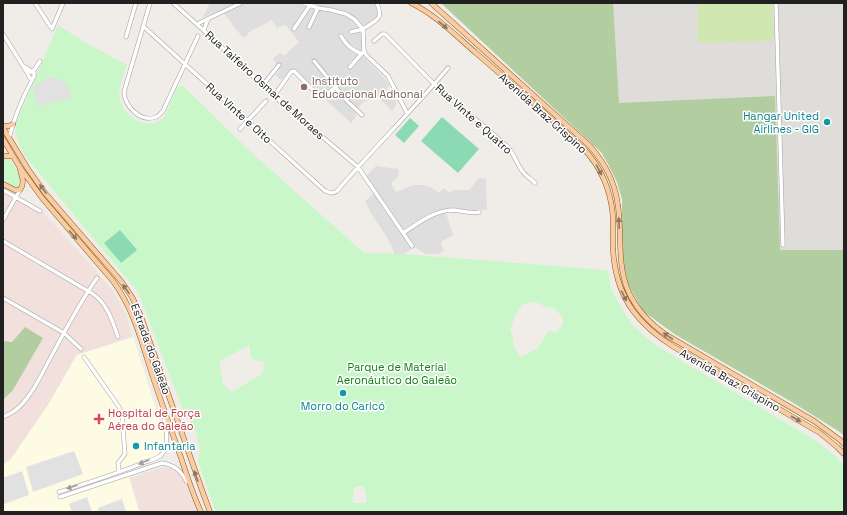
<svg xmlns="http://www.w3.org/2000/svg" width="847" height="515" viewBox="0 0 847 515" font-family="'Space Grotesk',sans-serif">
<style>
.residential{fill:#dfdede}
.education{fill:#fdfbe4}
.military{fill:#f1e0dc}
.airport{fill:#dfddd9}
.grass{fill:#d1e7b2}
.forest{fill:#b2cd9f}
.park{fill:#caf7c9;fill-rule:evenodd}
.pitch{fill:#8bdab4}
.parking{fill:#e1e1e1}
.lines{fill:none;stroke-linecap:round;stroke-linejoin:round}
.minor-casing{stroke:#a2a2a2;stroke-width:4.5}
.major-casing{stroke:#945809;stroke-width:5.5}
.minor{stroke:#fff;stroke-width:3.5}
.major{stroke:#f7cca7;stroke-width:4.5}
.oneway{fill:#8c7664}
.oneway2{fill:#9b9b9b}
.education-dot{fill:#8d6e63;stroke:#fff;stroke-width:1.5}
.culture-dot{fill:#0f9aa8;stroke:#fff;stroke-width:1.5}
.health-dot{fill:#e0444e;stroke:#fff;stroke-width:1.5}
.labels{text-anchor:middle;stroke-width:3;stroke-linejoin:round;paint-order:stroke}
.education-label{font-size:11px;fill:#785e54;stroke:#fff;text-anchor:start}
.street-label{font-size:11px;fill:#212121;stroke:#fff}
.culture-label{font-size:11px;fill:#0d838f;stroke:#fff;text-anchor:end}
.park-label{font-size:11px;fill:#157b13;stroke:#fff}
.health-label{font-size:11px;fill:#be3a42;stroke:#fff;text-anchor:start}
</style>
<rect width="100%" height="100%" fill="#f0ede8"/>
<!-- residential -->
<path class="residential" d="M210,3H374L378,11V17L375,21L363,25L361,30L364,37L363,56L387,81L389,85L385,92L397,100L396,105L392,111L378,97L363,102L356,111V117L351,123L302,78L295,69L281,80L275,75L279,71L273,58L280,53L284,56L299,42L290,31L286,25L277,28L272,20L249,32L248,35L244,38L239,33L222,11L203,17Z
M376,166L398,169L399,176L391,183L396,192L413,185H422L431,187L439,193L444,188L450,193L454,190H469L479,178L486,179L487,210L477,209L474,212L445,210L453,235L441,242L444,251L438,254H425L415,247L404,254H395L388,239L371,213L365,201L377,191L366,176Z"/>
<!-- education -->
<path class="education" d="M133,337L164,434L165,441L163,449L159,455L126,468L139,512H3V464L10,460L49,403L77,355Z"/>
<!-- military -->
<path class="military" d="M3,187L39,208L98,273L117,297L127,317L132,337L76,355L49,403L10,460L3,463V400L13,390L43,338L12,342L4,341L3,342Z
M164,467L170,468L181,476L187,487L198,512H140L130,478Z"/>
<!-- airport -->
<path class="airport" d="M441,3H844V436L840,432L792,402L676,335L656,321L628,284L623,217L622,199L617,182L608,164L601,152Z"/>
<!-- grass -->
<path class="grass" d="M698,3H773V41L698,43Z"/>
<!-- forest -->
<path class="forest" d="M441,3H613L619,103L775,96L780,250H844V436L840,432L792,402L676,335L643,311L628,284L622,257V199L617,182L608,164L601,152Z
M25,327L43,338L13,390L3,400V341L12,342Z"/>
<!-- park -->
<path class="park" d="M58,25L86,43L127,65C124,76 117,89 120,101C124,117 150,132 163,118C167,115 174,93 177,88L182,85L251,152L364,253L404,254L582,268L608,271L611,289L631,324L655,345L813,439L833,454L844,465V512H216L214,507L198,462L200,450L196,432L183,410L138,292L25,156C19,143 14,137 16,123ZM530,302L538,303L546,307L553,308L562,316L563,324L556,333L550,331C544,335 544,340 540,345C534,352 528,353 520,357L513,345V336L510,331L516,313L522,305ZM249,345L252,359L265,362L262,374L232,392L223,384L219,362ZM355,486L364,487L367,499L365,503H352Z
M3,157H7L11,160L21,179V184L18,189L13,188L3,183Z"/>
<!-- pitch -->
<path class="pitch" d="M442,117L479,149L458,173L421,141Z
M410,118L419,126L404,143L395,135Z
M120,230L137,250L121,263L104,243Z"/>
<!-- parking -->
<path class="parking" d="M47,78H56L69,87L71,98L47,104L39,107L32,88Z
M74,451L83,474L33,492L26,467Z
M22,471L29,495L4,504L3,500V478Z
M87,497L92,512H72L69,504Z
M122,499L126,512H99L98,508Z"/>
<g class="lines">
<!-- minor casing -->
<g class="minor-casing">
<path id="minor" d="M35,3L52,29
M150,3L124,92C125,106 140,123 156,117C159,116 161,113 163,111L198,36
M173,3L201,28L274,96L358,167L412,246
M304,3L318,8L331,10L346,14L354,19L363,29C376,20 384,20 377,3
M776,3L783,245
M197,24L241,3
M144,27L325,191C330,193 332,194 337,191C373,149 412,111 448,68
M309,27L318,8
M52,29L63,3
M294,29L310,5
M204,30L208,19
M3,34L28,74
M341,36C347,46 351,49 362,54
M126,37L136,3
M374,41L382,34H385L434,84L507,146C515,155 516,163 523,172C526,176 531,179 535,183
M364,51L366,55L388,76L407,113
M314,61L347,101L362,115
M25,67L33,72L34,73V77L31,79L29,77L28,74L29,72H32
M350,67L364,51L363,29L351,32
M33,72L40,61
M263,85L279,65
M274,96L291,72L294,71L320,97H323L336,87
M240,129L266,101
M9,138C14,118 24,95 33,78
M3,190L40,211
M3,220L20,190
M403,233C419,223 434,210 454,210C463,211 471,214 479,212
M3,241L88,291C106,300 112,319 118,337
M3,298L64,333L81,349
M84,357L119,407L122,416L125,454L118,463L119,472
M3,417C13,413 21,407 27,398C37,386 44,369 52,355C66,329 80,302 97,278
M59,492C87,483 116,474 143,463C148,461 156,459 160,456C171,446 166,423 162,411
M60,497L162,463C175,465 181,471 187,482"/>
</g>
<!-- major casing -->
<g class="major-casing">
<path id="major" d="M411,3C436,15 455,35 476,53C512,84 548,116 583,148C601,167 611,191 613,217C613,231 612,246 614,260C619,301 640,326 674,347L820,433L837,447L844,454
M431,3L590,146C606,165 615,182 618,206C622,233 617,261 627,288C635,308 650,324 668,336L814,421L840,440L844,444
M3,126H9L13,124
M3,128L28,169L45,193L121,281L132,297L140,314L203,493L210,512
M3,139L19,166L42,198L113,281C133,309 140,336 150,368C159,396 169,424 179,452C186,472 192,493 201,512
M3,156H13
M3,184L15,190H20C25,183 22,177 20,169"/>
</g>
<!-- minor -->
<use href="#minor" class="minor"/>
<!-- major -->
<use href="#major" class="major"/>
</g>
<!-- one-way arrows -->
<defs><path id="oneway-solid" d="M-6-.8H1V-3.2L6.5 0L1 3.2V.8H-6Z"/></defs>
<g class="oneway">
<use href="#oneway-solid" transform="translate(443 25) rotate(40)"/>
<use href="#oneway-solid" transform="translate(599 170) rotate(62)"/>
<use href="#oneway-solid" transform="translate(43 189) rotate(-126)"/>
<use href="#oneway-solid" transform="translate(619 223) rotate(-93)"/>
<use href="#oneway-solid" transform="translate(73 235) rotate(49)"/>
<use href="#oneway-solid" transform="translate(126 289) rotate(-126)"/>
<use href="#oneway-solid" transform="translate(624 296) rotate(63)"/>
<use href="#oneway-solid" transform="translate(668 336) rotate(-146)"/>
<use href="#oneway-solid" transform="translate(796 419) rotate(30)"/>
<use href="#oneway-solid" transform="translate(196 476) rotate(-109)"/>
</g>
<g class="oneway2">
<use href="#oneway-solid" transform="translate(144 462) rotate(158)"/>
<use href="#oneway-solid" transform="translate(72 487) rotate(161)"/>
</g>
<!-- markers -->
<circle class="education-dot" cx="304" cy="87" r="4"/>
<g class="culture-dot">
<circle cx="827" cy="122" r="4"/>
<circle cx="343" cy="393" r="4"/>
<circle cx="136" cy="446" r="4"/>
</g>
<path class="health-dot" d="M97 413h4v4h4v4h-4v4h-4v-4h-4v-4h4z"/>
<g class="labels">
<!-- education labels -->
<g class="education-label">
<text x="312" y="85">Instituto<tspan x="312" dy="13">Educacional Adhonai</tspan></text>
</g>
<!-- street labels -->
<g class="street-label">
<text transform="translate(265 85) rotate(42)" y="4">Rua Taifeiro Osmar de Moraes</text>
<text transform="translate(239 113) rotate(42)" y="4">Rua Vinte e Oito</text>
<text transform="translate(543 113) rotate(42)" y="4">Avenida Braz Crispino</text>
<text transform="translate(474 119) rotate(42)" y="4">Rua Vinte e Quatro</text>
<text transform="translate(151 349) rotate(70)" y="4">Estrada do Galeão</text>
<text transform="translate(730 380) rotate(30)" y="4">Avenida Braz Crispino</text>
</g>
<!-- culture labels -->
<g class="culture-label">
<text x="819" y="120">Hangar United<tspan x="819" dy="13">Airlines - GIG</tspan></text>
<text x="343" y="410" text-anchor="middle">Morro do Caricó</text>
<text x="144" y="450" text-anchor="start">Infantaria</text>
</g>
<!-- park labels -->
<g class="park-label">
<text x="397" y="371">Parque de Material<tspan x="397" dy="13">Aeronáutico do Galeão</tspan></text>
</g>
<!-- health labels -->
<g class="health-label">
<text x="108" y="417">Hospital de Força<tspan x="108" dy="13">Aérea do Galeão</tspan></text>
</g>
</g>
<!-- border -->
<rect width="847" height="515" fill="none" stroke="#212121" stroke-width="8"/>
</svg>
